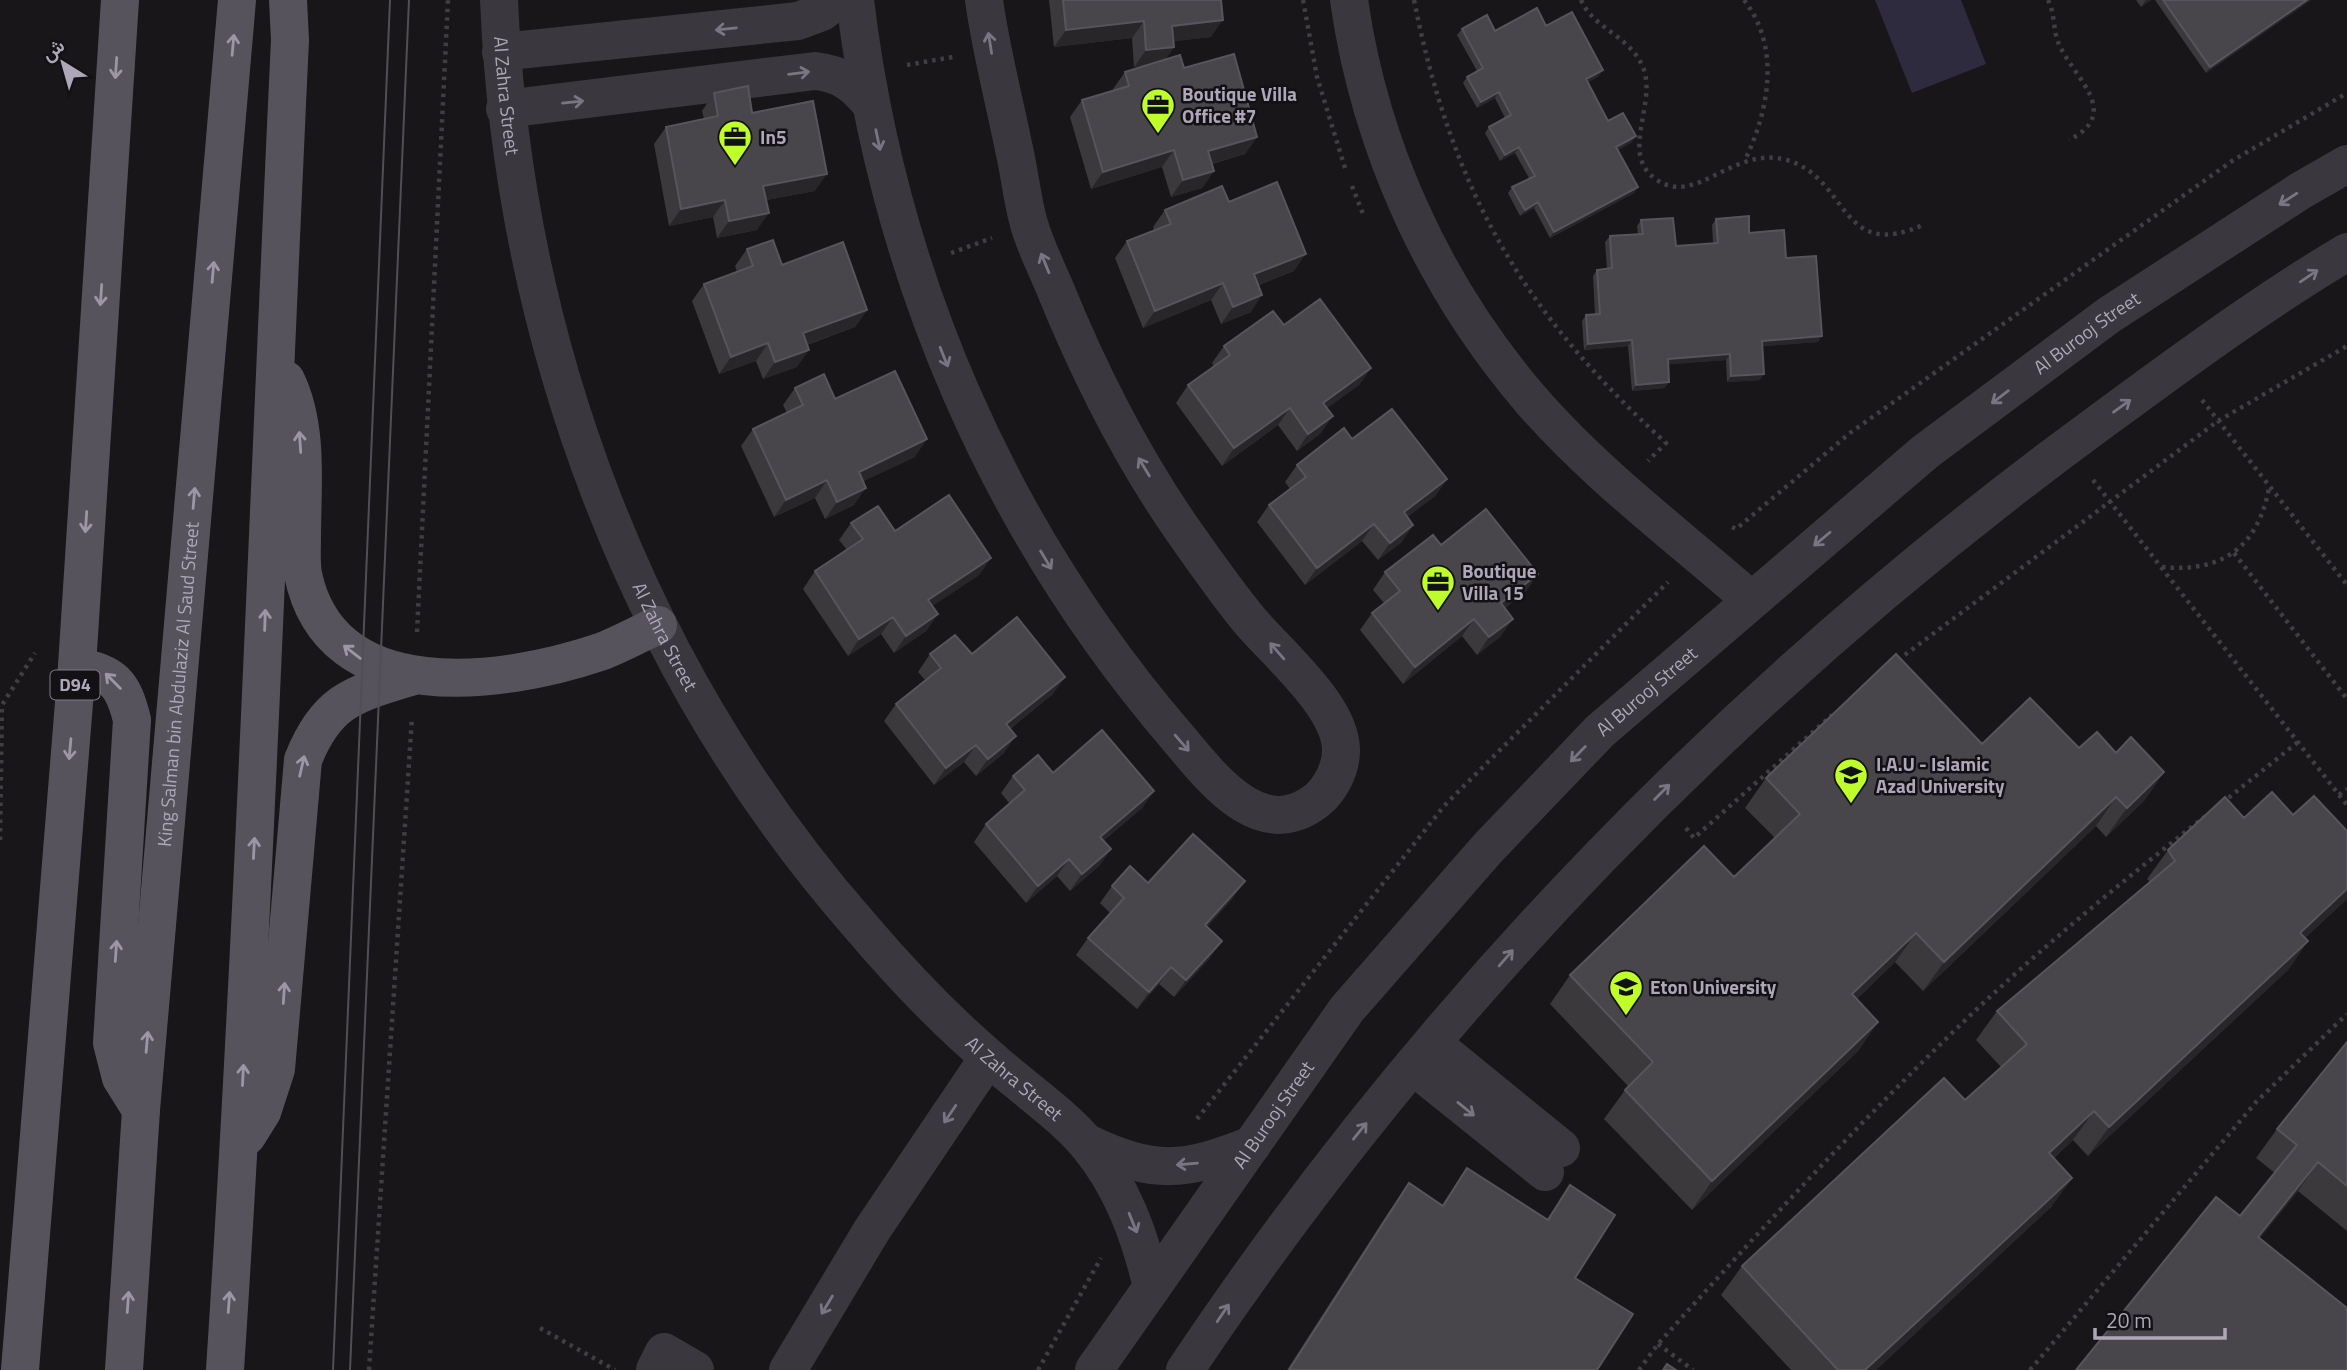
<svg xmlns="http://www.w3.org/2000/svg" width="2347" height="1370" viewBox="0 0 2347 1370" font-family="'Titillium Web',Vazirmatn,sans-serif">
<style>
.water{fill:#2d2b3d}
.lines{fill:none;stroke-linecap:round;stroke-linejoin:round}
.path{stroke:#403d45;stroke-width:4.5;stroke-dasharray:3.5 5;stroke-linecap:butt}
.minor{stroke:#3a373e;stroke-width:38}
.major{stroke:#57535d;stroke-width:38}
.tram{stroke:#514e57;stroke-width:2}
.wall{fill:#3c393d}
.shaded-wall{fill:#282629}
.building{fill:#48454b;stroke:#58545c;stroke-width:2}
.oneway{stroke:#797582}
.oneway2{stroke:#9c96a7}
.labels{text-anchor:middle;stroke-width:5;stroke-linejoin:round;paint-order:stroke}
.shield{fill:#131113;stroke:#7f7a87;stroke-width:2}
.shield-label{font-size:18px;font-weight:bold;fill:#ada7b9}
.poi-label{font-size:19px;font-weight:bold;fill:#ada7b9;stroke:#131113;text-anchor:start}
.street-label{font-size:19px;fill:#ada7b9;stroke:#131113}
</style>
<rect width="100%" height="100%" fill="#181618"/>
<!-- water -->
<path class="water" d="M1875,0H1961L1986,64L1912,93Z"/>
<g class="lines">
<!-- path -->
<path class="path" d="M1303,0L1317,77L1345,168
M1414,0C1452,190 1522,312 1666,443L1648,461
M1581,0C1593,29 1632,36 1644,70C1656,106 1619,155 1657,180C1696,207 1733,145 1787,160C1850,179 1839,264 1925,224
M1744,0C1781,47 1769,110 1745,160
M2048,0C2055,13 2053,29 2058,42C2072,77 2124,112 2069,140
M907,65L953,57
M1352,186L1363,214
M951,253L992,238
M2202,400L2347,585
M2093,480L2347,805
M1732,527L1736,529L1850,433L2232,161L2347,93
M2234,553L2347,699
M2162,567C2222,573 2258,547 2269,488
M417,632L448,0
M1898,660L2218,421L2347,346
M2339,795L2347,789
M2222,803L2298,742
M1686,828L1694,838L1832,715
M0,840L2,705L35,653
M1197,1119L1444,806L1668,582
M540,1328L615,1370
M1658,1344L1693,1370
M369,1370L412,718
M1038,1370L1101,1258
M1639,1370L1658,1344C1754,1237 1850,1132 1953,1032C2033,954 2120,883 2207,815
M2030,1370L2257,1101L2347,1014"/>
<!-- minor -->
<g class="minor">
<path id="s1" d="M499,0C513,340 636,671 862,928C902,975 946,1021 993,1061C1023,1088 1062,1114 1088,1145C1122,1186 1140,1236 1152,1287"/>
<path d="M855,0C888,274 998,529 1178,738C1211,777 1260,844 1316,801C1330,790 1341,769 1341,751C1342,707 1277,653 1250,621C1226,592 1204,560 1182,529C1130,454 1088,370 1054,286C1045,265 1035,245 1029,224C1022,200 1020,174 1014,149C1004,99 991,51 984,0"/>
<path d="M1349,0C1370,147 1434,287 1531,400C1595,474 1677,535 1751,600"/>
<path d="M501,52L798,21L822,12L837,0"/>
<path d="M505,109L815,71C841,74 853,83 870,103"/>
<path d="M1432,1043L1561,1148"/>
<path d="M1413,1066L1545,1172"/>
<path d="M1087,1143C1154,1175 1184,1172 1252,1145"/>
<path d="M655,1370L664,1352L695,1370"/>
<path d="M788,1370L872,1230L988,1058"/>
<path id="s2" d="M1094,1370L1347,1009L1488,848L1600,731L1925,452L2109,315L2300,191L2347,164"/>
<path d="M1185,1370C1429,1005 1738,688 2092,428C2175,367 2258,305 2347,252"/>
</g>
<!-- major -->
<g class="major">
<path d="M286,380C309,427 302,487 302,537C302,549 301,563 303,574C330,709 502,685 600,652C619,645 639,634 658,625"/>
<path d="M77,666C114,674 123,683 132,720L112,1043L121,1078L141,1110"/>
<path d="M247,1136L262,1112L276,1069L303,760C327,699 355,694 413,676"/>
<path d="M20,1370L77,666L120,0"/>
<path id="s3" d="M124,1370L141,1110L237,0"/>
<path d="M225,1370C254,927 269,483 290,40L288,0"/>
</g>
<!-- tram -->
<path class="tram" d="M333,1370L390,0
M350,1370L409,0"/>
</g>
<!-- wall -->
<path class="wall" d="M1049,0H1221L1211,37L1174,41V47L1165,60L1184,68L1257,137L1245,154L1212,164L1214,171L1202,188L1171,197L1162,167L1091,189L1070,117L1082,100L1114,90L1113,89L1125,72L1146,65L1134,67L1132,38L1054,47Z
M2136,0H2151L2141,7Z
M2155,0H2311L2206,73Z
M1546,26L1599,76L1588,82L1608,121L1632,142L1618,150L1634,193L1550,238L1534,208L1520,216L1508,193L1512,187L1529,178L1515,153L1500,161L1485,133L1489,127L1505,118L1495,98L1477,108L1463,83L1467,77L1477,71L1457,35L1462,29L1495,31Z
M714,93L752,113L815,191L766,200L757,230L717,238L713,217L669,226L654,144L666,127L704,119L702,111Z
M1229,202L1294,271L1259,285L1251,312L1221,324L1211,300L1143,328L1115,258L1127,241L1154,230L1153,227L1165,210Z
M1716,219L1749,233L1786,258L1818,342L1762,346L1760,380L1727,382L1726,360L1668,364L1665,388L1632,391L1628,346L1584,350L1582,321L1586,315L1595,314L1593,276L1597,270L1607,269L1605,242L1610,236L1638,234L1637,226L1641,220L1676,246L1713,243L1712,225Z
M747,249L782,265L867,310L855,327L807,345L797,367L763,379L756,361L719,374L692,301L704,284L737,272L735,266Z
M1284,325L1371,368L1359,385L1327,408L1321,433L1297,451L1278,425L1222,466L1176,403L1188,385L1214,367L1212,363L1224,346Z
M795,388L835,399L915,457L863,481L854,505L825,519L815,498L774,517L741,446L753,429L787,413L783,405Z
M1352,439L1447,479L1435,496L1407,517L1402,542L1378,560L1362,541L1305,585L1257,522L1269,505L1290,489L1285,482L1297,465Z
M851,523L895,531L991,558L979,575L932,606L938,614L926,631L894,653L881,634L848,656L803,589L815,571L847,550L839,540Z
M1385,572L1538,574L1526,591L1505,608L1501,636L1477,655L1462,636L1403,684L1360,630L1372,613L1384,603L1373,590Z
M930,654H972L1053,694L1010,729L1004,753L976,776L964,762L934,785L884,721L896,704L925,680L918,672Z
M1982,744L2079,748L2116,753L2164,772L2144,801L2106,837L2096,826L1923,991L1895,962L1857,999L1878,1022L1858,1051L1692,1210L1604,1119L1628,1086L1550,1004L1570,975L1734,877L1775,838L1745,808L1766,778Z
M1013,776L1154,791L1142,808L1103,841L1111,849L1099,866L1070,891L1057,876L1026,903L974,842L986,824L1010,804L1001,793Z
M2293,815L2347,831V899L2305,938L2308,941L2288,970L2088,1156L2073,1140L2054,1158L2072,1178L2051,1207L1876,1370H1791L1721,1295L1742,1266L1965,1100L2001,1067L1976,1040L1997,1011L2150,882L2147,879L2168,850L2244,818Z
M1148,883L1233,898L1207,927L1210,958L1174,997L1159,984L1137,1009L1076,955L1088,938L1110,913L1100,903L1112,886Z
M2347,1042V1231L2298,1191L2260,1238L2347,1370L2240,1216L2275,1173L2256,1158L2277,1129Z
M1467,1168L1547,1219L1570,1185L1575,1278L1597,1370H1287L1388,1213L1409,1183L1442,1205Z"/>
<!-- shaded-wall -->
<path class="shaded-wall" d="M2146,0H2151L2141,7L2145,1Z
M2307,0H2311L2206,73L2210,67Z
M1223,20L1211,37L1160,43L1172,26Z
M1144,21L1132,38L1054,47L1066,30Z
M1174,47L1162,64L1134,67L1146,50Z
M1603,70L1599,76L1582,86L1586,79Z
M1499,92L1495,98L1477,108L1481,102Z
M1636,136L1632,142L1612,153L1616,147Z
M1257,137L1245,154L1196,168L1208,151Z
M1519,147L1515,153L1500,161L1505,155Z
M1174,150L1162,167L1091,189L1103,172Z
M1214,171L1202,188L1171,197L1183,180Z
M827,174L815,191L752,203L763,186Z
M1638,187L1634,193L1550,238L1554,232Z
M725,200L713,217L669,226L681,209Z
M1538,202L1534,208L1520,216L1525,210Z
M769,213L757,230L717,238L729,221Z
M1306,254L1294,271L1242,291L1254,274Z
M1223,283L1211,300L1143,328L1155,311Z
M1262,295L1251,312L1221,324L1233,307Z
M867,310L855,327L791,350L803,333Z
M1822,336L1818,342L1757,347L1762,341Z
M1632,340L1628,346L1584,350L1588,344Z
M768,343L756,361L719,374L731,357Z
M809,350L797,367L763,379L775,362Z
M1730,354L1726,360L1663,365L1668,359Z
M1371,368L1359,385L1311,420L1323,403Z
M1764,374L1760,380L1727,382L1731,376Z
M1669,382L1665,388L1632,391L1636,385Z
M1290,408L1278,425L1222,466L1234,448Z
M1333,416L1321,433L1297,451L1308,434Z
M927,439L915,457L847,489L859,472Z
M1447,479L1435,496L1392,529L1404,512Z
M827,480L815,498L774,517L786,500Z
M866,488L854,505L825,519L837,502Z
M1374,524L1362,541L1305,585L1317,568Z
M1413,525L1402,542L1378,560L1390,543Z
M991,558L979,575L916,617L928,600Z
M1538,574L1526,591L1489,620L1501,603Z
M938,614L926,631L894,653L906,636Z
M893,617L881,634L848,656L859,639Z
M1474,619L1462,636L1403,684L1415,667Z
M1513,619L1501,636L1477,655L1489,637Z
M1065,677L1053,694L994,741L1006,724Z
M1016,736L1004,753L976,776L988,759Z
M976,745L964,762L934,785L946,768Z
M2164,772L2144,801L2106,837L2127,808Z
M1154,791L1142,808L1088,854L1100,837Z
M2116,797L2096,826L1923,991L1944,962Z
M1111,849L1099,866L1070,891L1082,874Z
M1069,859L1057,876L1026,903L1038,886Z
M1245,881L1233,898L1193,942L1205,925Z
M2347,889V899L2279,962L2300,933Z
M1916,933L1895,962L1832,1023L1852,994Z
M1222,941L1210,958L1174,997L1186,980Z
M2308,941L2288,970L2088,1156L2109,1127Z
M1171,967L1159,984L1137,1009L1149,992Z
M1878,1022L1858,1051L1692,1210L1712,1181Z
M2094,1111L2073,1140L2028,1182L2049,1153Z
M2318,1162L2298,1191L2238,1266L2258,1237Z
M2072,1178L2051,1207L1876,1370H1865Z"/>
<!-- building -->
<path class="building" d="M1063,0H1221L1223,20L1172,26L1174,47L1146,50L1144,21L1066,30Z
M2163,0H2307L2210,67Z
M1537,8L1546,26L1572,12L1603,70L1586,79L1608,121L1623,113L1636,136L1616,147L1638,187L1554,232L1538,202L1525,210L1512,187L1535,176L1519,147L1505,155L1489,127L1511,115L1499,92L1481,102L1467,77L1483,68L1462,29L1487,15L1495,31Z
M1234,54L1257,137L1208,151L1214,171L1183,180L1174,150L1103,172L1082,100L1129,86L1125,72L1180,55L1184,68Z
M748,86L752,113L813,101L827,174L763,186L769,213L729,221L725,200L681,209L666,127L718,116L714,93Z
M1277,182L1306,254L1254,274L1262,295L1233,307L1223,283L1155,311L1127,241L1171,224L1165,210L1222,186L1229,202Z
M1749,216V233L1784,230L1786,258L1816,256L1822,336L1762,341L1764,374L1731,376L1730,354L1668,359L1669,382L1636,385L1632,340L1588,344L1586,315L1600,314L1597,270L1612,268L1610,236L1643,234L1641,220L1673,218L1676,246L1718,243L1716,219Z
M773,240L782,265L843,242L867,310L803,333L809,350L775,362L768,343L731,357L704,284L753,266L747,249Z
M1320,299L1371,368L1323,403L1333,416L1308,434L1290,408L1234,448L1188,385L1230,355L1224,346L1273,311L1284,325Z
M895,371L927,439L859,472L866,488L837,502L827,480L786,500L753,429L803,405L795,388L824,374L835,399Z
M1392,409L1447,479L1404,512L1413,525L1390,543L1374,524L1317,568L1269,505L1306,477L1297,465L1344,428L1352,439Z
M949,495L991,558L928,600L938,614L906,636L893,617L859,639L815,571L863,539L851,523L878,506L895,531Z
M1486,509L1538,574L1501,603L1513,619L1489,637L1474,619L1415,667L1372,613L1400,591L1385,572L1433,535L1441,545Z
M1017,617L1065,677L1006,724L1016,736L988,759L976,745L946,768L896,704L941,668L930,654L955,635L972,654Z
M1896,654L1982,744L2030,698L2079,748L2097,732L2116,753L2131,737L2164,772L2127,808L2116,797L1944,962L1916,933L1852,994L1878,1022L1712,1181L1625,1090L1653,1062L1570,975L1704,846L1734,877L1800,814L1766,778Z
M1102,730L1154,791L1100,837L1111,849L1082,874L1069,859L1038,886L986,824L1025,790L1013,776L1038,755L1053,773Z
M2272,792L2293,815L2314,796L2347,831V889L2300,933L2308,941L2109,1127L2094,1111L2049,1153L2072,1178L1865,1370H1838L1742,1266L1944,1078L1965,1100L2027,1044L1997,1011L2175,861L2168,850L2225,797L2244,818Z
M1193,834L1245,881L1205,925L1222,941L1186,980L1171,967L1149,992L1088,938L1124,898L1112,886L1130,866L1148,883Z
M2347,1042V1186L2318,1162L2258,1237L2347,1308V1370H2076L2216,1197L2240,1216L2297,1145L2277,1129Z
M1467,1168L1548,1220L1570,1185L1615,1215L1575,1278L1633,1314L1597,1370H1289L1409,1183L1443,1206Z
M1667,1364L1676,1370H1663Z"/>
<!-- one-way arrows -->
<defs><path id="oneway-shaft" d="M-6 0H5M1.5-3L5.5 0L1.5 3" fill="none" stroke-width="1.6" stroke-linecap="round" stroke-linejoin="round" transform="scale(1.75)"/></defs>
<g class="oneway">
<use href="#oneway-shaft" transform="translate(726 29) rotate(174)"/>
<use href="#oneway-shaft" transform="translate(990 43) rotate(-99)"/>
<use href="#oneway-shaft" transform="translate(799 73) rotate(-7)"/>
<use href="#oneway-shaft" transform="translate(573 102) rotate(-6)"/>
<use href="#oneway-shaft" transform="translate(878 140) rotate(78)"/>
<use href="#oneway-shaft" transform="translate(2288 199) rotate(147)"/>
<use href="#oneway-shaft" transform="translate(1045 263) rotate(-112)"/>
<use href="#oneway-shaft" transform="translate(2309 276) rotate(-34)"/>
<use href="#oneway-shaft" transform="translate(944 357) rotate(68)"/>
<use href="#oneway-shaft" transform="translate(2000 397) rotate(143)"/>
<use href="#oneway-shaft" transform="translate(2122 406) rotate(-36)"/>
<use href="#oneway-shaft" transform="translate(1144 467) rotate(-121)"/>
<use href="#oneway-shaft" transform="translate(1822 539) rotate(140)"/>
<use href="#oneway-shaft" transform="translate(1046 560) rotate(59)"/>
<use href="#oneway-shaft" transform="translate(1277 651) rotate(-131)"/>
<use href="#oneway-shaft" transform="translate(1182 743) rotate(49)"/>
<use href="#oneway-shaft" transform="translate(1578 754) rotate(134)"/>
<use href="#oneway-shaft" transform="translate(1662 792) rotate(-45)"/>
<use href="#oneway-shaft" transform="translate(1506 958) rotate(-49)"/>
<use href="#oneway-shaft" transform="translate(1466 1109) rotate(39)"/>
<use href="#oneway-shaft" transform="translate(950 1114) rotate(124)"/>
<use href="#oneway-shaft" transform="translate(1360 1131) rotate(-51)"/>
<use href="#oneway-shaft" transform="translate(1187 1164) rotate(175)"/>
<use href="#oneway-shaft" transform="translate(1133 1223) rotate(68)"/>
<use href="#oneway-shaft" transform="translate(827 1305) rotate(121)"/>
<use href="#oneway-shaft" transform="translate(1223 1313) rotate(-56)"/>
</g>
<g class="oneway2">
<use href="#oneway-shaft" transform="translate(233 45) rotate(-85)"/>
<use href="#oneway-shaft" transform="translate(116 68) rotate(94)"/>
<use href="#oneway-shaft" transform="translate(213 272) rotate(-85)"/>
<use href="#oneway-shaft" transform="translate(101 295) rotate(94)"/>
<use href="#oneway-shaft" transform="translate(300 442) rotate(-94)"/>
<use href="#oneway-shaft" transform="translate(194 498) rotate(-85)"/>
<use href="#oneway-shaft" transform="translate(86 522) rotate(94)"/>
<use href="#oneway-shaft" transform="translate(265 620) rotate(-88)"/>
<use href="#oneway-shaft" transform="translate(352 652) rotate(-142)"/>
<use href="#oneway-shaft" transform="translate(113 681) rotate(-135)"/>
<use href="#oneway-shaft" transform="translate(70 749) rotate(95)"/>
<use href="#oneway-shaft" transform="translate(302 766) rotate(-77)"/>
<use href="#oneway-shaft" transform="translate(254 848) rotate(-87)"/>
<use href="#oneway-shaft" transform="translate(116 951) rotate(-86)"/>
<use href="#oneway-shaft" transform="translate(284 993) rotate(-86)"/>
<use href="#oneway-shaft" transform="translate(147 1042) rotate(-85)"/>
<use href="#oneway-shaft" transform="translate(243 1075) rotate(-87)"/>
<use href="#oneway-shaft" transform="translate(128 1302) rotate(-86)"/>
<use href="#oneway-shaft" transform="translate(229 1302) rotate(-86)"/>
</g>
<!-- icons -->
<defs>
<g id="office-pin" transform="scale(1.75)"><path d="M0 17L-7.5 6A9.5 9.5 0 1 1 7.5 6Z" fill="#bffd2a" stroke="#131113"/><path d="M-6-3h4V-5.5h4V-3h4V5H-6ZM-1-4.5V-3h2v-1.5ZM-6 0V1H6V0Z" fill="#111"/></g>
<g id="university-pin" transform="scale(1.75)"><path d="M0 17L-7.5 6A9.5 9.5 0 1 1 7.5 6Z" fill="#bffd2a" stroke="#131113"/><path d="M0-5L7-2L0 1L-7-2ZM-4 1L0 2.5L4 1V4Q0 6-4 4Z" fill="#111"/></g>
</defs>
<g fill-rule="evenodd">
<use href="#office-pin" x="1158" y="105"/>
<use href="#office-pin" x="735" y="137"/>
<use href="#office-pin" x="1438" y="582"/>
<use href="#university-pin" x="1851" y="775"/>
<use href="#university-pin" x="1626" y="987"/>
</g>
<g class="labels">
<!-- shield labels -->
<rect class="shield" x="50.5" y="670.5" width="49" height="29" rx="5"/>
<g class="shield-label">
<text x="75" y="691">D94</text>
</g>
<!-- poi labels -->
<g class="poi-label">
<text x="1182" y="101">Boutique Villa<tspan x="1182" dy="22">Office #7</tspan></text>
<text x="760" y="144">In5</text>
<text x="1462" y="578">Boutique<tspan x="1462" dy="22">Villa 15</tspan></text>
<text x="1876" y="771">I.A.U - Islamic<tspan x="1876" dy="22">Azad University</tspan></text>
<text x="1650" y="994">Eton University</text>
</g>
<!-- street labels -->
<g class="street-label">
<text dy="7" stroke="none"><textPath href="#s1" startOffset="96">Al Zahra Street</textPath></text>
<text dy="7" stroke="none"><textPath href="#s2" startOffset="1446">Al Burooj Street</textPath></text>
<text dy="7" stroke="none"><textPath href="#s1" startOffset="663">Al Zahra Street</textPath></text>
<text dy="7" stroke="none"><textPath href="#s3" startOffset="688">King Salman bin Abdulaziz Al Saud Street</textPath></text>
<text dy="7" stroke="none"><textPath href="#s2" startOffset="878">Al Burooj Street</textPath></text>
<text dy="7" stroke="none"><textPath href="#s1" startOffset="1230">Al Zahra Street</textPath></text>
<text dy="7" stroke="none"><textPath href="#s2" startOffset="312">Al Burooj Street</textPath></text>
</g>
</g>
<!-- north arrow -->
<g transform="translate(63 63) rotate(323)" stroke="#131113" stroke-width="5" paint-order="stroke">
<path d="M0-5L12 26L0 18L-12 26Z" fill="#ada7b9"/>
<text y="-10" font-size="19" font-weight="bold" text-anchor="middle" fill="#ada7b9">ش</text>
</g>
<!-- scale -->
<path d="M2095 1328v10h130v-10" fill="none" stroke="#ada7b9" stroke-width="3.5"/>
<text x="2106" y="1328" font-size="21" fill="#ada7b9" stroke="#131113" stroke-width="5" paint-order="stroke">20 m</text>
</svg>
